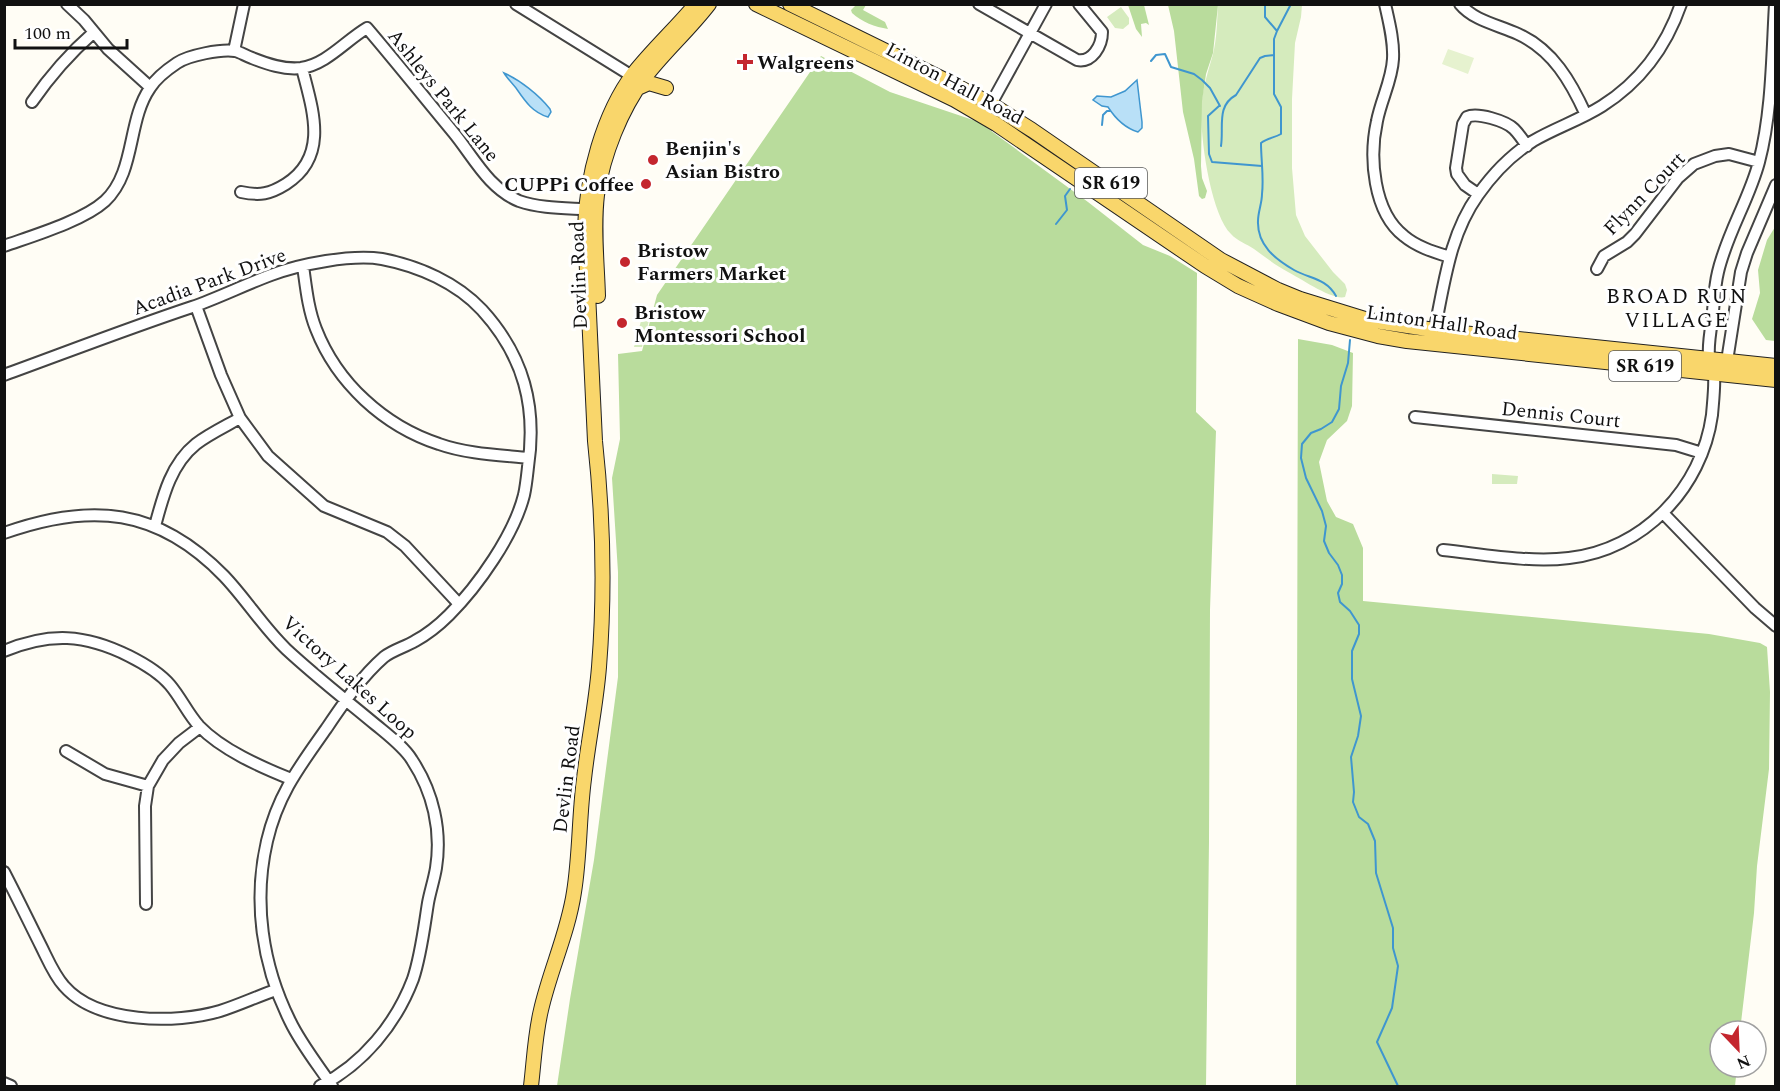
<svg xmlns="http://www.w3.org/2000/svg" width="1780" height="1091" viewBox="0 0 1780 1091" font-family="Spectral,serif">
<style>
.green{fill:#d5ebbd}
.forest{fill:#b9dc9c}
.pitch{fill:#e6f2cf}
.water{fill:#b9e0f7;stroke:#3f96cf;stroke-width:1.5}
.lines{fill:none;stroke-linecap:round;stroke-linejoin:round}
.stream{stroke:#3f96cf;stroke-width:2}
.minor-casing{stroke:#444;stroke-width:14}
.major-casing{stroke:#222;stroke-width:16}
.minor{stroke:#fff;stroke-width:10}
.major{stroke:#f9d66b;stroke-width:14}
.poi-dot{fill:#c4262e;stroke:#fff;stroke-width:2}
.labels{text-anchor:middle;stroke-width:6;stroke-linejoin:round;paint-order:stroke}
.shield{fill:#fff;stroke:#585858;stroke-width:1.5}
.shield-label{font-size:18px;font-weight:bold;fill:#111}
.poi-label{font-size:20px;font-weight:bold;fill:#111;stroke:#fff;text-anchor:start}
.street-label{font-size:20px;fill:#111;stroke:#fff}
.neighbourhood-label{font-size:21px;letter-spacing:1.5px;fill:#111;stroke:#fff}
</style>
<rect width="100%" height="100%" fill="#fffdf5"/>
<!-- green -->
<path class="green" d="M1218,5H1302L1301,17L1295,43L1292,99V168L1296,215L1305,236L1333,272L1345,284L1347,290L1345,297C1333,301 1300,278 1288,272C1275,265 1265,257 1254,249C1247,244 1237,241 1231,234C1210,214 1198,128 1202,99C1204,83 1209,69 1213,54C1217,38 1217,21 1218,5Z
M1121,7L1129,18V24L1123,29L1115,28L1107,17Z
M651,313L642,347H634L641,321V314Z
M1492,474L1518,476L1517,484H1492Z"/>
<!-- forest -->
<path class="forest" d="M856,5H866L863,10L885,22L888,29C875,27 862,22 852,13L851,10Z
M1128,5H1144L1149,25L1146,23L1141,24L1142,37L1136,29Z
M1168,5H1218L1213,53L1206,74L1202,101L1201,166L1202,178L1207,191L1205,198L1202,199L1199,196L1194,159L1183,112L1174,31Z
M821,56L890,92L979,122L1088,202L1143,245L1170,256L1197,273L1196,412L1216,431L1210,610L1209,841L1206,1086H557L570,999L594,860L618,677V572L612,478L620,439L618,354L642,351L657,295Z
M1775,227L1776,341H1775L1766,340L1752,319L1760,293L1758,270L1767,240Z
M1298,339L1332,345L1353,353L1352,406L1347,421L1327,440L1319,462L1327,501L1336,517L1353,524L1363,548V601L1709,634L1760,643L1767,647L1770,692L1769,769L1757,866L1754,913L1740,1031H1720V1067H1737L1735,1086H1296Z"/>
<!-- pitch -->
<path class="pitch" d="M1448,49L1474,58L1468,74L1442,64Z"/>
<!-- water -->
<path class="water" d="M504,73C520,80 539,95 550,109L551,112L548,117C532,112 525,101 516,88C512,83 507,78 504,73Z
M1137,80L1142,122V128L1138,132C1125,128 1115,118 1108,107L1102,106L1093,100L1097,96L1111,97L1125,91Z"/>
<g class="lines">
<!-- stream -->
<path class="stream" d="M1265,4V17L1277,31
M1291,4L1277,31L1274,39V94L1281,107V134C1274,138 1267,138 1261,143C1261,160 1264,177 1262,194C1262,203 1258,212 1258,221C1257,245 1275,259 1294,270C1310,279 1326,278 1336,296
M1151,61L1156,55L1165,54L1171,67L1194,74L1202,80L1210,88L1220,106
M1219,106L1208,116L1209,154L1212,162L1262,166
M1102,125L1103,115L1107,111H1110
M1221,146C1224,127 1216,106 1236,95L1260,58L1265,56L1274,55
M1056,224L1067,210L1065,196L1070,189
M1350,340L1348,363L1341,386L1339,409L1332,422L1321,429L1311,433L1302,444L1301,458L1306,478L1322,511L1326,526L1324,541L1329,553L1338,565L1342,575V584L1338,593L1340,602L1350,611L1359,625V634L1352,651V679L1361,716L1358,736L1351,757L1354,792L1353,802L1359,817L1368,824L1375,841L1376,873L1393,928V948L1398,966L1392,1008L1377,1042L1398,1086"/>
<!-- minor casing -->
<g class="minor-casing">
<path id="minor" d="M67,4L84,20L108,49L150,87
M516,4L632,76
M979,4L1077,60C1092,63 1102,46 1102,32L1079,4
M1385,4C1389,22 1394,41 1393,59C1392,80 1381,100 1377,121C1369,157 1373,212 1404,236C1417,247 1434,252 1450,257
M1460,4C1474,21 1499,25 1518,34C1553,50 1571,82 1586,115
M234,51L244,4
M32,102C50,76 69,54 93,33
M991,104L1046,4
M241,192C260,196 270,194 286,184C330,156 312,108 302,68
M1478,194L1465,185L1457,174L1456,168L1463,124L1467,117C1477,112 1506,121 1514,129C1519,134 1523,140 1527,146
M4,246C32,236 83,221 105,201C136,172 127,121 150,88C156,78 168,69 177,63C189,55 221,49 235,51C240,52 246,56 252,58C267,64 284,70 301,68C327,64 345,41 367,28C396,62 424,97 453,132C473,156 488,188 519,201C542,209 569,208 593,210
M303,266C306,287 308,309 316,329C337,383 384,426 439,444C467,454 500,455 529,458
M1597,269L1604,256L1627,242L1635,234L1678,178L1694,164L1715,156L1729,154L1759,162
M196,306L221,375L240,418L268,456L324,506L387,532L405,546L459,604
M1433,337C1444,288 1448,237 1478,195C1492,175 1511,155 1533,141C1555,128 1580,120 1602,106C1640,82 1666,47 1681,4
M1714,373L1727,361L1741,272L1747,253L1776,185
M4,375C67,352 129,328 192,307C218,298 244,285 271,275C300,264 352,254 382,259C419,266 457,283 482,310C524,356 537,407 528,467C527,476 526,486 524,495C514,535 478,586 449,615C439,625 428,634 415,641C405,647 393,650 384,657C361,677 343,704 326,729C300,766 278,794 267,841C253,901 262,965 290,1021C301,1044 318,1065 332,1086
M1415,417L1676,445L1702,453
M1663,513L1755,608L1776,626
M155,526C163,496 171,464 196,444C209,434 226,426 240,418
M4,533C91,502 158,508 224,576C246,599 263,627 286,649C315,676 346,700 376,725C388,735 404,747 412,760C433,792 442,830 436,868C434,880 430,892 428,903C424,928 421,955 413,979C396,1024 363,1064 320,1086
M1443,550C1482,554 1530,563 1569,558C1643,550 1702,488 1712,415C1713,402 1715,387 1714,374C1713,368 1709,363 1709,357C1708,346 1710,333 1712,321C1714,305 1714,288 1718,272C1727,233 1749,200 1759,162C1772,113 1772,55 1775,4
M4,651C50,632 85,634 129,656C143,663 159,672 170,685C181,698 188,714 199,726C222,750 261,767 291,779
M66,751L105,774L148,786
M4,872C17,897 29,922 41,946C48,960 54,975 64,986C97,1024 176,1024 220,1011C239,1005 258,996 276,990
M146,904L145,806L148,786L163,760L179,743L200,727
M4,1083L11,1086"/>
</g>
<!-- major casing -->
<g class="major-casing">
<path id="major" d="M756,4L955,100L996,124L1205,266L1238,286L1278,304L1329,323L1378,336L1407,341L1776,380
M790,4L951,83L991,104L1032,130L1221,260L1278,290L1300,299L1368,320L1434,330L1776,366
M638,88L649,83L666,88
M598,296C597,262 593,228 597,195C603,154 621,110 645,77C665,51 689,30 709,4
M531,1086C534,1061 535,1035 541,1010C550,970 568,933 574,892C580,855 579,817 584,779C588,742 596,705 599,667C605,592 603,515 595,441L585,229C586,178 603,114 634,73C653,49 676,28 696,4"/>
</g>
<!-- minor -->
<use href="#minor" class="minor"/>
<!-- major -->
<use href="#major" class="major"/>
</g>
<!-- markers -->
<g class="poi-dot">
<path d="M742 53h6v6h6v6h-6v6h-6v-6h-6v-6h6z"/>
<circle cx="653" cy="160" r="6"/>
<circle cx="646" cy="184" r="6"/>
<circle cx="625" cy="262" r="6"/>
<circle cx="622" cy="323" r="6"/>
</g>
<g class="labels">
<!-- shield labels -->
<g class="shield">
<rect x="1075" y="168" width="72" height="30" rx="4.5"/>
<rect x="1609" y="351" width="72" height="30" rx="4.5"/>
</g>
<g class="shield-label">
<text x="1111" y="189">SR 619</text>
<text x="1645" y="372">SR 619</text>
</g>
<!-- poi labels -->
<g class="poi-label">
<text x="757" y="69">Walgreens</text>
<text x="665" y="155">Benjin's<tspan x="665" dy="23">Asian Bistro</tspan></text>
<text x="634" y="191" text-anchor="end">CUPPi Coffee</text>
<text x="637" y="257">Bristow<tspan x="637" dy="23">Farmers Market</tspan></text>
<text x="634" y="319">Bristow<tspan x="634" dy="23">Montessori School</tspan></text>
</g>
<!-- street labels -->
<g class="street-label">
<text transform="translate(955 83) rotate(28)" y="7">Linton Hall Road</text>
<text transform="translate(444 95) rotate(51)" y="7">Ashleys Park Lane</text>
<text transform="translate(1644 193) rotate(-46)" y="7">Flynn Court</text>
<text transform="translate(578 275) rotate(-92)" y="7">Devlin Road</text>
<text transform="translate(209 281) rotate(-20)" y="7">Acadia Park Drive</text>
<text transform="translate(1442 322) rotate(8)" y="7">Linton Hall Road</text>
<text transform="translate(1561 414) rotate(6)" y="7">Dennis Court</text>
<text transform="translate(350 677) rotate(42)" y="7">Victory Lakes Loop</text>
<text transform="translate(566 779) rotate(-83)" y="7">Devlin Road</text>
</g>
<!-- neighbourhood labels -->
<g class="neighbourhood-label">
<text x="1677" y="303">BROAD RUN<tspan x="1677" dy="24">VILLAGE</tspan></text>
</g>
</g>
<!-- border -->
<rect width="1780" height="1091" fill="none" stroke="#111111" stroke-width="12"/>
<!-- north arrow -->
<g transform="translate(1738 1049) rotate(157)"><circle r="28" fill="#ffffff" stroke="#a0a0a0" stroke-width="1.5"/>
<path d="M0-4.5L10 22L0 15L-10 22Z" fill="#c4262e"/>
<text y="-9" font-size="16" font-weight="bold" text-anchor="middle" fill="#111111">N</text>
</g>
<!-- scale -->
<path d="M15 39v9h112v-9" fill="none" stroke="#111111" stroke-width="3"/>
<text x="24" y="39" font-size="18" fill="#111111" stroke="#ffffff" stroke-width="4.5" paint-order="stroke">100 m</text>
</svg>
